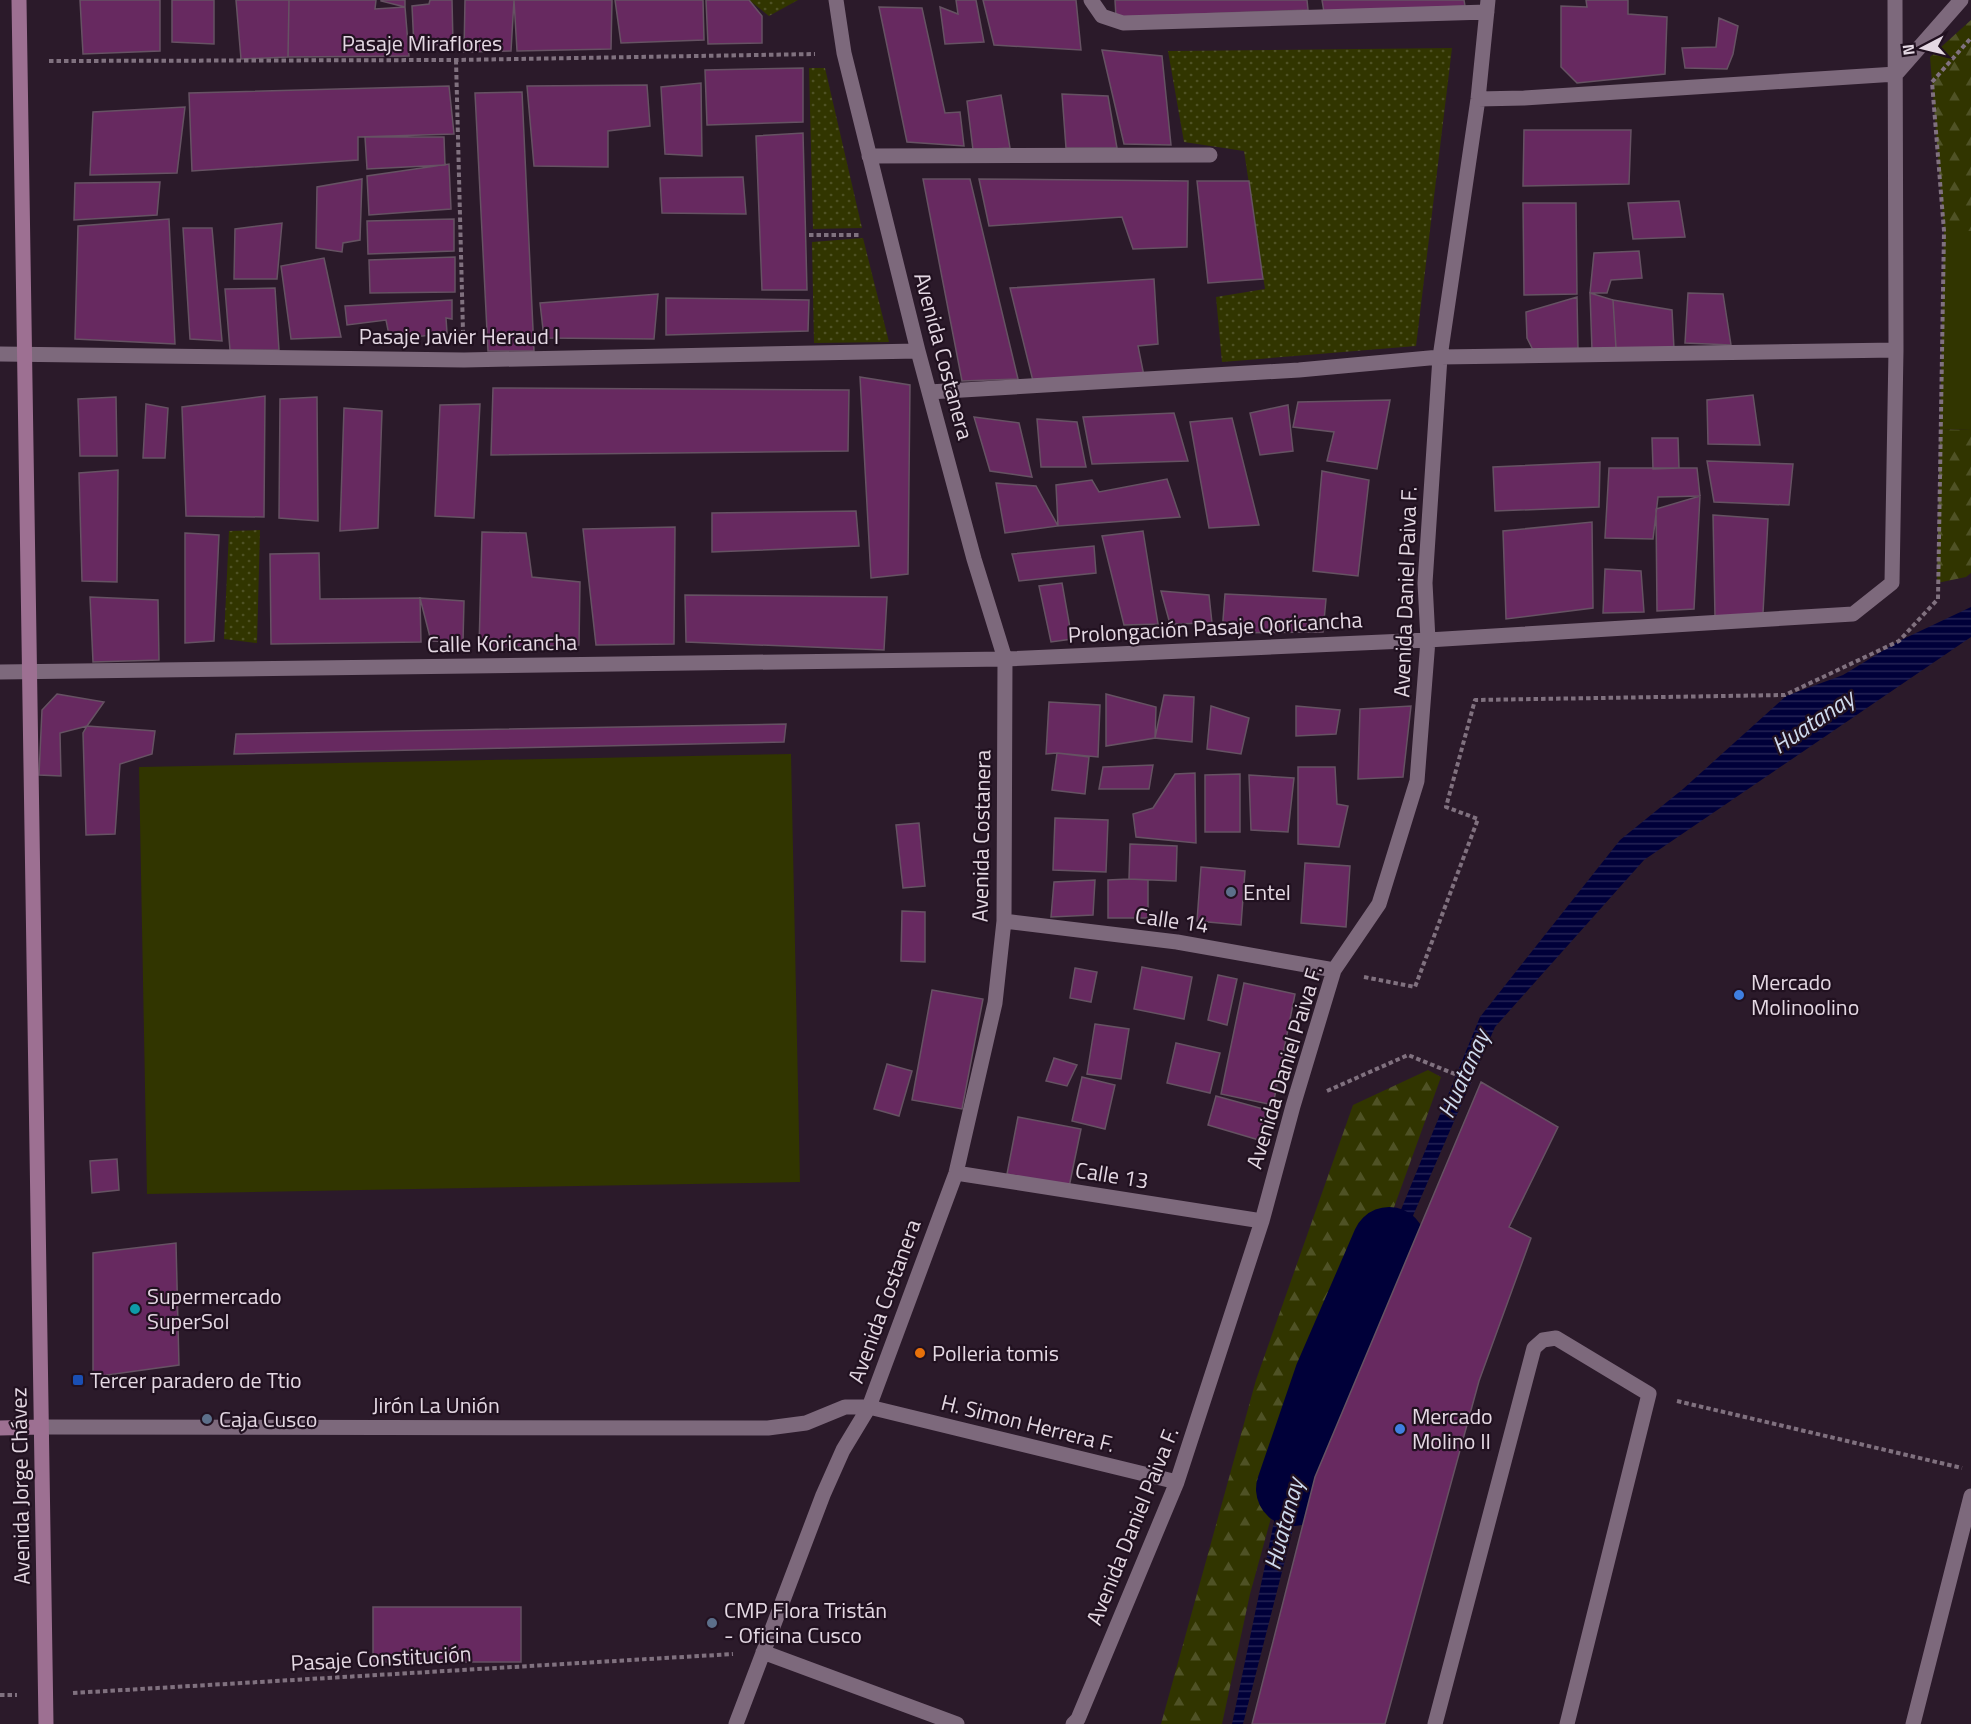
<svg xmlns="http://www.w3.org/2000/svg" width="1971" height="1724" viewBox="0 0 1971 1724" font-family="'Titillium Web',sans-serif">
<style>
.forest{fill:url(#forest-firs)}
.park{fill:url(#park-dots)}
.pitch{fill:#313500}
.water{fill:url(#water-rules)}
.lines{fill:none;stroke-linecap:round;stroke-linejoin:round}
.river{stroke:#000039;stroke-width:74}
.building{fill:#672960;stroke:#665263;stroke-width:1.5}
.path{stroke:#80717f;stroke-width:4;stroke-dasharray:4.5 3;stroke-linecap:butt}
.street{stroke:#7d697c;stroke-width:15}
.secondary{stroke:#9d7092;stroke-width:15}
.service-dot{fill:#5c6f8a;stroke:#211120;stroke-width:2}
.shop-dot{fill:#3f7fe0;stroke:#211120;stroke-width:2}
.culture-dot{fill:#0f9aa8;stroke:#211120;stroke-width:2}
.food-dot{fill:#e8710a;stroke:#211120;stroke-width:2}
.transit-dot{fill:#1a4fb4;stroke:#211120;stroke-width:2}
.labels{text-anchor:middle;stroke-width:4.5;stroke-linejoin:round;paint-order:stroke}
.street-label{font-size:22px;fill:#e4d8e3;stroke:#211120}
.poi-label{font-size:22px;fill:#e4d8e3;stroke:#211120;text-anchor:start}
.water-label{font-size:24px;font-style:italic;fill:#cedaed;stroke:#211120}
</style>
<defs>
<pattern id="forest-firs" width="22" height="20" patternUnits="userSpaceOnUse" patternTransform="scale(1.5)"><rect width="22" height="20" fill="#313500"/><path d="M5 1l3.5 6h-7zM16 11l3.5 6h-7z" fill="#4f5225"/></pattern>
<pattern id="park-dots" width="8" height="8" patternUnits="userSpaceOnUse" patternTransform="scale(1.5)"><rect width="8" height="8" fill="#313500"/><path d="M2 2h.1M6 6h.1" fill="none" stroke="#4f5225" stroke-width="1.8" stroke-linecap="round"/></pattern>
<pattern id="water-rules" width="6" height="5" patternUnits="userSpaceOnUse" patternTransform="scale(1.5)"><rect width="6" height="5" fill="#000039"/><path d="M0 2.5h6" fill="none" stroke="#252456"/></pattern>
</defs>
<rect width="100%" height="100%" fill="#2b1a2a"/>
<!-- forest -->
<path class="forest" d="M1971,20V231H1944L1930,57Z
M1940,429L1971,430V573L1966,577L1937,583Z
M1428,1070L1441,1077L1388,1224L1326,1356L1287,1460L1250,1594L1222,1724H1161L1256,1380L1353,1105Z"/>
<!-- park -->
<path class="park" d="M749,0H798L769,16Z
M1452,48L1416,346L1222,362L1216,297L1265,289L1244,151L1184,142L1168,51Z
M809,68H825L862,228L813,229Z
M863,238L889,342L814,343L812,242Z
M260,530L257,643L224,639L229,531Z"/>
<!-- pitch -->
<path class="pitch" d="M1944,231H1971V430L1940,429Z
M791,754L800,1182L147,1194L139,767Z"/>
<!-- water -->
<path class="water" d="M1971,607V637L1644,860L1495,1027L1316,1439L1243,1724H1232L1275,1517L1480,1017L1620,840L1683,789L1786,696L1843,675L1899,641Z"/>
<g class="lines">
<!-- river -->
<path class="river" d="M1293,1489L1331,1378L1389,1244"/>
</g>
<!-- building -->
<path class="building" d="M80,0H160V51L83,54Z
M172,0H214V44L172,42Z
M236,0H289L288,57L241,59Z
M289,0H376L375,9L405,7L409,56L288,57Z
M381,0H405V7L381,1Z
M430,0H452L453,44L414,47L412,6L429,4Z
M465,0H514L511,51L464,52Z
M514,0H612L611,49L517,51Z
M615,0H703L704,40L621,43Z
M706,0H749L762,16V43L708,44Z
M956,0H976L984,42L945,44L940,7L958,14Z
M983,0H1076L1081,50L994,45Z
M1115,0H1307L1308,10L1116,17Z
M1322,0H1464L1465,6L1324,12Z
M1586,0H1628V14L1667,17L1665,74L1577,83L1561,67V6L1587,7Z
M879,7L922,8L945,113L960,112L964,146L907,142Z
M1719,18L1738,26L1733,54L1727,69L1685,68L1682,48L1716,47Z
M1102,50L1162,56L1171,145L1124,144Z
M803,68V122L707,125L705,70Z
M701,83L702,156L665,154L661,87Z
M647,85L650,126L608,131V167L534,166L527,86Z
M449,86L454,134L358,137V160L192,171L189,93Z
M522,92L534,351H488L475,93Z
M1062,94L1108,96L1117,148H1066Z
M1001,95L1010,148L973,150L967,101Z
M185,107L177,173L90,175L93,112Z
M1524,130H1631L1629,184L1523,186Z
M803,133L807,290H762L756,136Z
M365,137H444L445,165L367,169Z
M449,164L451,209L369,215L367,176Z
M743,177L746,214L662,213L660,178Z
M362,179L360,240L343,243L342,252L316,248L317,187Z
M923,179H970L1018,379L962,381Z
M979,179L1188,181L1187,247L1133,249L1122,217L989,226Z
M1197,181H1249L1263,279L1208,283Z
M160,182L157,215L74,220L75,183Z
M1679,201L1685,237L1633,239L1628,203Z
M1523,203H1576L1577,294L1524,295Z
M169,219L175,344L75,339L78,226Z
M454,219V251L368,254L367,221Z
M282,223L277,279H234L235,229Z
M183,228H212L222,341L190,339Z
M1639,251L1642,278L1611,280L1607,293H1590L1594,253Z
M455,257V292L370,293L369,260Z
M324,258L341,337L291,339L281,266Z
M1154,279L1158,344L1138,346L1144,376L1033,381L1010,288Z
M275,288L279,350H230L225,289Z
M1590,293L1613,300L1616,348L1592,350Z
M1688,293L1723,294L1731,345L1685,343Z
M658,294L654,339L544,338L540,303Z
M1577,297L1578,350H1533L1527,338L1526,312Z
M666,298L809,300L808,331L666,335Z
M452,300V319L446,318L447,333L390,340L386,320L347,325L345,306Z
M1613,300L1672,310L1674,349L1616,348Z
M860,377L910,385L908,574L871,578Z
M493,388L849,390L848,451L491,455Z
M1753,395L1760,445L1708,444L1707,400Z
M265,396L264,517L186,516L182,407Z
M116,397L117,456H80L78,399Z
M317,397L318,521L279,518L280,399Z
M1390,400L1377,469L1327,461L1334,432L1293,427L1298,402Z
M146,404L168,408L165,458H143Z
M480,404L474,518L435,516L440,405Z
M1288,405L1293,451L1260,455L1250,413Z
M344,408L382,411L378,528L340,531Z
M1174,413L1188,461L1092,464L1083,417Z
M974,417L1019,423L1032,477L990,471Z
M1232,418L1259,525L1209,528L1190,422Z
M1037,419L1077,422L1086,467H1041Z
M1652,438H1678L1679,468L1653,469Z
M1707,461L1793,464L1789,505L1714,502Z
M1600,462L1599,507L1495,511L1493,467Z
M1609,468H1697L1700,496L1658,497L1653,539L1605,538Z
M118,470L117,582L82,581L79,473Z
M1322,471L1369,480L1358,576L1313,571Z
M1167,479L1180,517L1058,526L1056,485L1092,480L1099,492Z
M996,483L1036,486L1058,526L1005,533Z
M1700,496L1694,609L1657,611L1656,509Z
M856,511L859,546L712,552V513Z
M1713,515L1768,519L1763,613L1715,617Z
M1592,522L1593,608L1506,619L1503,531Z
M675,527L674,644L596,645L583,529Z
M1143,531L1158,624L1124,625L1102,536Z
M482,532L526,533L532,577L580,582L579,645L479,648Z
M185,533L219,535L214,641L185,643Z
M1094,546L1096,573L1019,581L1012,554Z
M319,553L320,599L420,598L421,642L271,644L270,554Z
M1605,569L1641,571L1644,612L1603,613Z
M1062,583L1072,639L1051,642L1039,586Z
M1161,591L1209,595L1212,623L1170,624Z
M1225,594L1326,599L1323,632L1222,633Z
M685,595L887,597L884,650L686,642Z
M90,597L158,600L159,660L93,662Z
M420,598L464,601L463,642L431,641Z
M57,694L104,702L87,726L60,733L61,776L39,775L42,710Z
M1106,694L1156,707L1155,738L1106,746Z
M1164,695L1194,697L1192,742L1155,738Z
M1049,702L1100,705L1098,757L1057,753L1046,754Z
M1211,706L1249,718L1241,754L1207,749Z
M1296,706L1340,710L1336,734L1296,736Z
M1411,706L1403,777L1358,779L1360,709Z
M786,724L784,742L234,754L236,734Z
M87,726L155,731L152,754L120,764L115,834L86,835L83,733Z
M1057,753L1089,757L1085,794L1052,790Z
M1153,765L1149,789H1099L1103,767Z
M1298,767H1335L1337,804L1348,806L1339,847L1298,844Z
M1195,773L1196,843L1136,837L1133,814L1153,808L1175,774Z
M1240,774V832H1205V775Z
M1249,775L1294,778L1288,832L1251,830Z
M1055,818L1108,820L1106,872L1053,870Z
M919,823L925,886L903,888L896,825Z
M1130,844L1177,846L1176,881L1129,879Z
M1305,863L1350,866L1346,927L1301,923Z
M1201,867L1245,871L1241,925L1197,921Z
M1129,879L1148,880V918H1108V880Z
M1095,880L1093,915L1051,917L1054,882Z
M902,911L925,912V962L901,961Z
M1142,967L1192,977L1184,1019L1134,1009Z
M1075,968L1097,972L1091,1002L1070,998Z
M1218,975L1237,979L1227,1025L1208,1020Z
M1244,983L1295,994L1273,1105L1221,1094Z
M932,990L983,999L962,1109L912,1100Z
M1095,1024L1129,1029L1121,1079L1087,1074Z
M1176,1043L1220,1053L1210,1093L1167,1083Z
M1054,1058L1077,1065L1067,1086L1046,1081Z
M887,1064L912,1071L899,1116L874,1109Z
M1082,1077L1115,1085L1105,1129L1072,1121Z
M1481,1082L1558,1127L1509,1227L1531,1238L1479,1381L1385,1724H1252L1315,1477Z
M1216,1096L1267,1110L1259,1140L1208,1125Z
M1018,1117L1081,1129L1069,1187L1007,1174Z
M117,1159L119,1190L92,1193L90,1161Z
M176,1243L179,1365L93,1377V1253Z
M373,1607H521V1662H373Z"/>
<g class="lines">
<!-- path -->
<path class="path" d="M456,60L463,332
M49,61L456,60L815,54
M809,235H859
M1364,977L1415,987L1478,819L1446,807L1475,700L1785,695L1899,641L1938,599L1944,231L1932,82L1971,38
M1327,1091L1408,1055L1472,1081
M1677,1401L1962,1468
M73,1693L733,1654
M0,1695H17"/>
<!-- street -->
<path class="street" d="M1091,0L1102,16L1123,23L1487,12
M1478,99L1524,98L1896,74L1961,0
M869,156L1210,155
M0,354L464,360L918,351
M929,392L1299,370L1440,357L1896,350
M0,672L1005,659L1428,640L1853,614L1892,583L1896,350L1895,0
M1004,921L1177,942L1334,970
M956,1173L1262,1221
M41,1427L768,1428L806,1423L845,1407H869L1177,1482
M763,1652L957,1724
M736,1724L823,1495L843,1450L869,1407L956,1173L995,1003L1004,921L1005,659L974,559L918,351L844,53L836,0
M1073,1724L1078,1719L1177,1482L1262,1221L1293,1106L1334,970L1379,904L1417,781L1428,640L1425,583L1440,357L1478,99L1488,0
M1435,1724L1534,1348L1543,1340L1556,1338L1649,1394L1567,1724
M1913,1724L1971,1496"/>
<!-- secondary -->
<path class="secondary" d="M19,0L46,1724
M0,1428L41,1427"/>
</g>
<!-- markers -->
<g class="service-dot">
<circle cx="1231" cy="892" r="6"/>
<circle cx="207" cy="1419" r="6"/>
<circle cx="712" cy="1623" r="6"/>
</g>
<g class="shop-dot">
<circle cx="1739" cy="995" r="6"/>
<circle cx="1400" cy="1429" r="6"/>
</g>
<circle class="culture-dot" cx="135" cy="1309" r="6"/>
<circle class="food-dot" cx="920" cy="1353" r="6"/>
<rect class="transit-dot" x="72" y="1374" width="12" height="12" rx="3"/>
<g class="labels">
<!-- street labels -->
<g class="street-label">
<text x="422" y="51">Pasaje Miraflores</text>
<text x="459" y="344">Pasaje Javier Heraud I</text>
<text transform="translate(944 356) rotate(75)" y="8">Avenida Costanera</text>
<text transform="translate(1405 592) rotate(-88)" y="8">Avenida Daniel Paiva F.</text>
<text transform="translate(1215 627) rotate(-3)" y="8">Prolongación Pasaje Qoricancha</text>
<text transform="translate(502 643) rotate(-1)" y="8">Calle Koricancha</text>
<text transform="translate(981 836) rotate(-89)" y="8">Avenida Costanera</text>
<text transform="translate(1172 920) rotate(8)" y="8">Calle 14</text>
<text transform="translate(1284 1067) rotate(-73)" y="8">Avenida Daniel Paiva F.</text>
<text transform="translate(1112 1175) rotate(9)" y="8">Calle 13</text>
<text transform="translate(884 1301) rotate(-70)" y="8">Avenida Costanera</text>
<text x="436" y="1413">Jirón La Unión</text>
<text transform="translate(1028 1423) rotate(14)" y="8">H. Simon Herrera F.</text>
<text transform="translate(20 1486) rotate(-91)" y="8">Avenida Jorge Chávez</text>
<text transform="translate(1132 1526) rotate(-68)" y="8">Avenida Daniel Paiva F.</text>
<text transform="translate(381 1658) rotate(-3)" y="8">Pasaje Constitución</text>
</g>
<!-- poi labels -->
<g class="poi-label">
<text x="1243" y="900">Entel</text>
<text x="1751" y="990">Mercado<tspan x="1751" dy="25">Molinoolino</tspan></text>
<text x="147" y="1304">Supermercado<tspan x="147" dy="25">SuperSol</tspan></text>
<text x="932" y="1361">Polleria tomis</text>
<text x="90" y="1388">Tercer paradero de Ttio</text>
<text x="1412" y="1424">Mercado<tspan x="1412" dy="25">Molino II</tspan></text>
<text x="219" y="1427">Caja Cusco</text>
<text x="724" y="1618">CMP Flora Tristán<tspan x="724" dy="25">- Oficina Cusco</tspan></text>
</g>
<!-- water labels -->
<g class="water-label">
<text transform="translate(1813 722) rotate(-34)" y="8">Huatanay</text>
<text transform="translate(1464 1074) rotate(-66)" y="8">Huatanay</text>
<text transform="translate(1284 1524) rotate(-75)" y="8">Huatanay</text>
</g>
</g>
<!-- north arrow -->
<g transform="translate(1923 48) rotate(263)" stroke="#211120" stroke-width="4.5" paint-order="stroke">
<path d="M0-4.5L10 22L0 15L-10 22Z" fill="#e4d8e3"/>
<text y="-9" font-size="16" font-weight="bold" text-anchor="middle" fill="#e4d8e3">N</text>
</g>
</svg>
